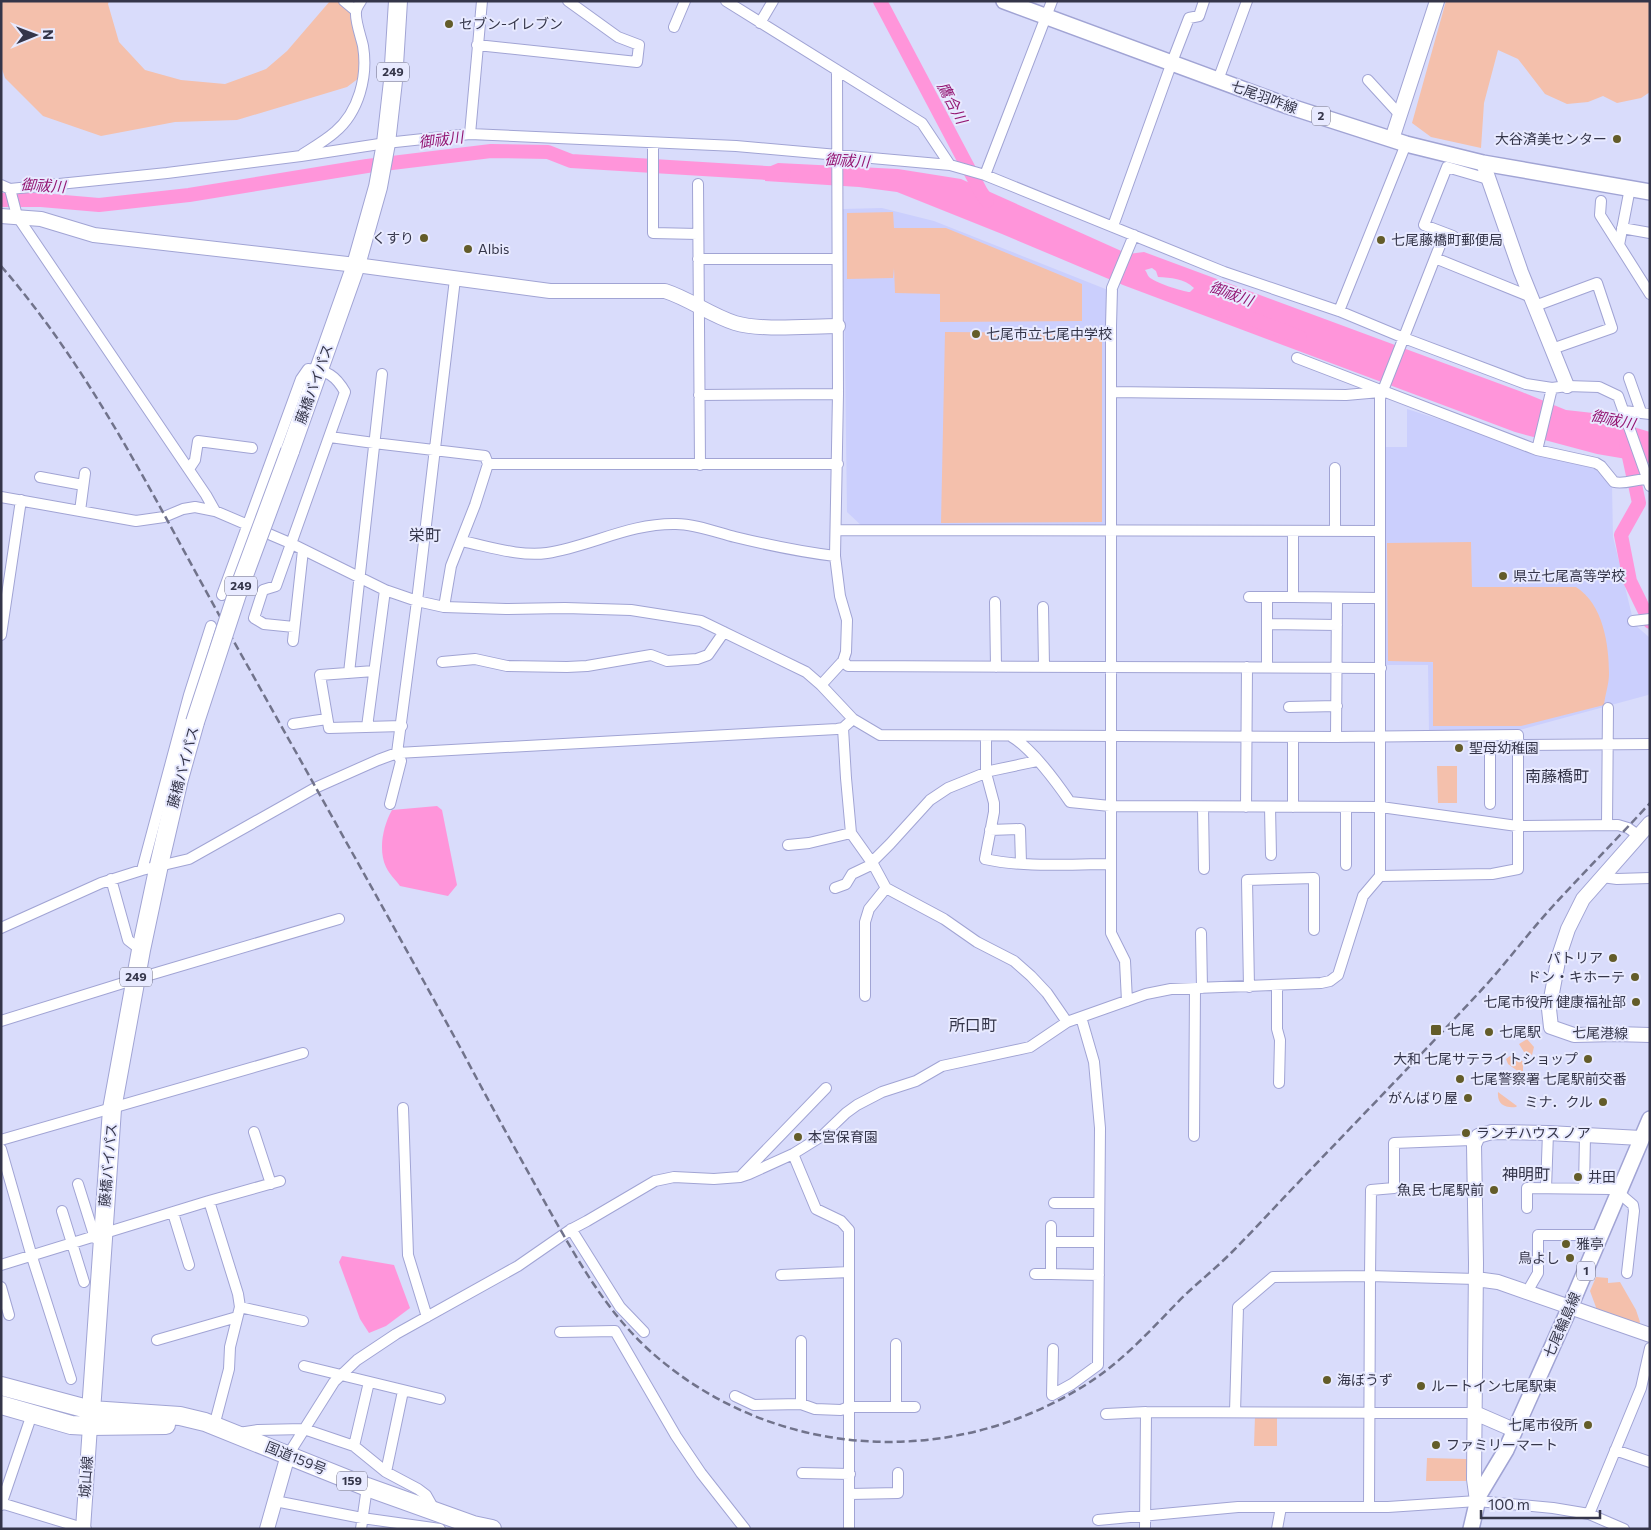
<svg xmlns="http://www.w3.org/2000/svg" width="1651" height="1530" viewBox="0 0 1651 1530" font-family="Commissioner,'Noto Sans JP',sans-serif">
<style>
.built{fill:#cbcffd}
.green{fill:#f4c0ac}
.water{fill:#ff95da;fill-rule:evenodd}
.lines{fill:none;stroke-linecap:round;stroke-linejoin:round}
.river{stroke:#ff95da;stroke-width:14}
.street-casing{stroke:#a1a4d4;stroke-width:12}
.secondary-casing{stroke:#a1a4d4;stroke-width:16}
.primary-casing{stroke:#a1a4d4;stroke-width:18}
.highway-casing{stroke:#a1a4d4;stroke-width:20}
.street{stroke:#fff;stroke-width:10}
.secondary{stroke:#fff;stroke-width:14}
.primary{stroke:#fff;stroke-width:15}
.highway{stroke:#fff;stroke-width:18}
.rail{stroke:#71738b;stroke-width:2.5;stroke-dasharray:8 4;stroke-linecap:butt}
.highway-bridge-casing{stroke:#a1a4d4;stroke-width:20;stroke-linecap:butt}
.highway-bridge{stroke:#fff;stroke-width:18}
.poi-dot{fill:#635c29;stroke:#e8eaff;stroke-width:2}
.labels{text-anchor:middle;stroke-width:4;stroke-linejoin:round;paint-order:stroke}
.shield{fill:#e8eaff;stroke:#6a6b80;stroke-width:1}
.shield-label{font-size:12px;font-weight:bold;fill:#343549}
.poi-label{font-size:14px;fill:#343549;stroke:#e8eaff;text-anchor:start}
.street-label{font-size:14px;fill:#343549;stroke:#e8eaff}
.water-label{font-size:15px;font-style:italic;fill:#941673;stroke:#e8eaff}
.quarter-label{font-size:16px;fill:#343549;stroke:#e8eaff}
</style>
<rect width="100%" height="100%" fill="#d9dcfb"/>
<!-- built -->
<path class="built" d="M882,208L934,221L1108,290L1105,526L864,528L847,512L843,209Z
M1407,409L1595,469L1612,485L1613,537L1634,624L1650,638V693L1648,695L1516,731L1429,732L1428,665H1384L1381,447H1407Z"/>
<!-- green -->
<path class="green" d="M1,1H109L108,4L119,42L145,70L181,80L225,84L266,69L287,51L330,1H345L352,8L365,44L359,78L347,87L237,120L175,122L101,136L43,116L5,78L1,66Z
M1446,1H1650V92L1641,98L1617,103L1603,96L1588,102L1567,104L1545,94L1518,59L1498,50L1484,103L1481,148L1431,137L1412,123Z
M893,212L894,228H946L1082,284V321L940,322V294L895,293L894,268L893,278L847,279V213Z
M945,332L1102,333V522L941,523Z
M1471,542L1472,587H1576C1603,604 1609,644 1609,674C1609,684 1605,695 1604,705L1521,726H1433V662L1388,661L1387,543Z
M1437,766H1457V803H1438Z
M1527,1039L1534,1047L1532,1055L1524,1052L1519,1044Z
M1510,1056L1520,1059L1523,1062V1071L1519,1072L1508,1064L1506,1059Z
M1498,1092L1517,1106L1516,1107C1505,1108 1497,1105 1498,1092Z
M1596,1277L1608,1278V1283L1620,1282L1636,1310L1640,1322L1637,1327L1597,1310L1590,1291Z
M1255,1416L1277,1417V1446H1254Z
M1427,1458L1467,1459L1466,1481H1426Z"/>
<!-- water -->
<path class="water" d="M778,163L898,169L961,179L1128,254L1144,252L1522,392L1566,410L1602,414L1617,422L1650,432V463L1597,454L1515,432L1123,285L1002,234L897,192L859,187L765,181L766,168ZM1152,268L1156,271L1158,277C1171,278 1184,278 1194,288L1190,292C1183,292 1154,282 1149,277C1147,275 1147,272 1145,270ZM1244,315L1265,320L1285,329L1286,330C1273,332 1245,327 1239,316Z
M437,806L442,810L457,885L448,896L400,886C396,880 389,874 386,867C378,850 383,826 392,810Z
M342,1256L394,1265L410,1308L386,1326L369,1333L360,1319L339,1262Z"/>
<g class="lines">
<!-- river -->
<path class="river" d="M880,1L981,192L987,201
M1,200H41L99,205L189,195L367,166L491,151L548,152L571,161L784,174
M1225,309L1300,337
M1626,443L1639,503L1621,535L1630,581L1650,622"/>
<!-- street casing -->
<g class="street-casing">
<path id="street" d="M344,1L356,11
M726,1L922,123L950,165
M760,23L773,1
M674,27L685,1
M477,45L637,62L639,45L618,37L568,1
M1218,80L1247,1
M1368,80L1400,115
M470,134L482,1
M653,143V233L698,234
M303,154C314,147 326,140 335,132C359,112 368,76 363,46C361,37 355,21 356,12C356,9 359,4 361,1
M985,175L1052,1
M698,184L700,465
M1,185L10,189L17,216L206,495L215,511
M1630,188L1619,245L1650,294
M10,189L167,173L301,156L386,143L470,134L736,146L950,165L985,175L1224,272L1339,311L1404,338L1526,384L1552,388L1567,386L1599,387L1618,396L1650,486
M1601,201L1600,215L1619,245
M1113,226L1172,62L1189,18L1199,16L1204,1
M1622,228L1650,233
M1445,233L1435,258L1531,297
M1453,236L1424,225L1447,167L1488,179
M698,259H837
M1535,306L1597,283L1612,328L1552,349
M1339,311L1406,144
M1297,358L1537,450L1596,463L1601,466L1614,482C1626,485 1637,478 1650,479
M1629,378L1641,412
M1111,392L1346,395L1380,392
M699,395L838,394
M1624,411L1650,414
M330,437L374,443L485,456L488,464L475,505L451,566L444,607
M1537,450L1552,388
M488,464H838
M1335,468V531
M189,469L195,460L198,441L252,448
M40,477L83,485
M1,497L136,521L164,517L183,509L195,507L215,511L290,543L385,590L417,601L444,607L506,609L565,608L631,610L701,621L806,672L821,685L853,719L880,735L1336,737L1518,735V869L1492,874L1380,876
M80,511L85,473
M837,530L1380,531
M461,541C488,546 519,557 547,553C591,546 630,523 676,524C695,524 716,532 735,537C768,545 801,552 835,556
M222,595L301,379L308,369C327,370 336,376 345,392L276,586L263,590L254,618L264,624L294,627
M1249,597H1293V531
M1267,597V624L1337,625
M1293,597L1380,598
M995,602L996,667
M1043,607L1044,666
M1633,621L1650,619
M1,635L21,500
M293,641L303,550
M843,661L848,666L1381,668
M442,662L475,659L507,666L567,667L587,666L651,655L667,661L697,659L708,655L724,632
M1267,667V624
M374,671L320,675L329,728L402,726
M349,673L382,374
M821,685L843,661L846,652L847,620L840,596L835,556L838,394L837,70
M1289,707L1337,706
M293,724L327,719
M367,727L385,590
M843,728L846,778L851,833L873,864L886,888L944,919L977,942L1014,961L1031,976L1047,993L1067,1022
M986,736V773L994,803V812L985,859C1025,868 1069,864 1111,864
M1490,736V804
M1012,737C1031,748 1057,783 1070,802L1110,806L1381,807L1517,826L1618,825L1628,828L1638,835
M1336,737L1337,598
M1517,745L1650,744
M390,804L401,761L397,753L417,601L455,279
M1203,807L1204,869
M1246,807L1247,667
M1270,807L1271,855
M1293,807V737
M1346,808V865
M1607,825L1608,708
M990,830L1020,829L1021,863
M788,845L809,843L851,833
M872,862L890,844L930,800L948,788L990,771L1037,761
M142,870L189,695L211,626
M1602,877L1617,879L1650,878
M111,879L128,940L141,950
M835,888L846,884L852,874L873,864
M1,928L101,883L142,870L189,859L315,788L378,760L397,753L837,729L843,728L853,719
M1201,933L1202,988
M1277,985V1029L1280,1040L1279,1083
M1249,987L1247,880L1314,878V930
M865,996V922L869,909L886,888
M1127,1001L1125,961L1111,933V326L1112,288L1134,235
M1,1021L136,979L339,919
M403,1108L408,1255L427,1317
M254,1132L271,1184
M1194,1136L1195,989
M1,1140L303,1053
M1,1149L32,1257L71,1379
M793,1154L816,1209L841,1221L849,1230V1529
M742,1175L826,1088
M78,1184L95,1238
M1546,1188L1548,1133
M1584,1188L1585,1136
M209,1201L238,1294L240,1307L230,1347L229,1369L214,1426
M1054,1203H1098
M1527,1208V1188L1611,1189L1619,1193L1633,1205L1634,1211L1627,1273
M62,1211L84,1282
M173,1213L189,1265
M1051,1226V1242H1098
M571,1229L620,1307L644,1332
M1051,1242V1274L1099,1275
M1,1265L209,1201L280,1181
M1035,1274H1051
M781,1275L849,1272
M1,1287L9,1315
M1527,1292L1538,1273V1235H1601
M240,1307L303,1321
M560,1332L615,1331L676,1436L701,1473L745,1529
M157,1340L237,1317
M801,1341V1404
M1053,1349L1052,1395L1072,1384L1098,1365L1100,1128L1094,1062L1081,1017
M304,1366L440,1399
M735,1396L754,1405L801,1404L815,1409L841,1410L848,1407H915
M896,1407V1344
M1235,1412L1238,1307L1273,1277L1370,1276L1371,1190L1394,1188V1143L1471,1140L1474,1145
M1106,1414L1146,1412L1475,1413
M239,1433L258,1430L304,1429L354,1446L386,1472L418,1489L426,1495L435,1511
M354,1446L369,1382
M1615,1450L1650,1462
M288,1455L334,1382L357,1360L396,1334L518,1266L570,1230L587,1221L655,1181L674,1177L714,1179L740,1177L749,1174L793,1154L822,1136L846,1113L857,1105L882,1092L916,1081L942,1066L1030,1047L1067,1022L1146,994L1171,989L1321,983L1330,981L1338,975L1363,896L1380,876V398L1435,258
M386,1472L403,1391
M802,1473L850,1474
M850,1494L898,1493V1473
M275,1501L362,1518L440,1529
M1,1503L86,1529
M1,1505L32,1414
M1369,1506L1370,1276L1476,1279
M1589,1514L1641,1388L1650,1348
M1098,1520L1238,1507H1388L1477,1501L1553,1508L1589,1514L1624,1529
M361,1529L367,1487
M1145,1529L1146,1412
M1277,1529L1281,1507"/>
</g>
<!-- secondary casing -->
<g class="secondary-casing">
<path id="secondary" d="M1392,139L1437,1
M1483,163L1521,272L1567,386
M1,216L41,219L94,235L356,265L550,291H665C690,299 710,315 735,323C762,331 809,326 838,326
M1650,823L1583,899L1568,929L1559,956L1549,1009L1551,1027L1574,1035L1615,1034L1650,1035
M1476,1279L1498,1282L1650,1335
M1475,1413L1514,1430
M1477,1501L1474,1479L1476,1263L1474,1145L1478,1136L1492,1132L1548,1133L1641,1138
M83,1529L90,1426
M267,1529L288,1455"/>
</g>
<!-- primary casing -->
<g class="primary-casing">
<path id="primary" d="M1004,1L1288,106L1406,144L1483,163L1650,192
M1471,1529L1479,1495L1506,1450L1570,1307L1650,1119"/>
</g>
<!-- highway casing -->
<g class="highway-casing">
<path id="highway" d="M290,451L356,265L378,187L386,143L393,81L398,1
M1,1386L91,1410L180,1416L205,1422L367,1487L473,1525L492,1529
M1,1405L71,1425L90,1426L166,1425
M90,1426L112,1109L141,950L159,865L179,779L195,722"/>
</g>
<!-- street -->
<use href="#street" class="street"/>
<!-- secondary -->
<use href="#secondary" class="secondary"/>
<!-- primary -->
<use href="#primary" class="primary"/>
<!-- highway -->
<use href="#highway" class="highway"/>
<!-- rail -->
<path class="rail" d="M1,266C91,370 152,494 218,613C299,758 381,903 461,1049C489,1102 518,1154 547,1206C577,1259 605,1310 650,1351C773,1461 953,1471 1090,1382C1122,1361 1148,1333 1175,1305C1192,1287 1213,1271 1231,1253C1252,1232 1272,1210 1293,1188C1358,1120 1423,1053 1487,984C1510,958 1530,931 1553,906C1585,871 1618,838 1650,803"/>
<!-- highway-bridge casing -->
<g class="highway-bridge-casing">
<path id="highway-bridge" d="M195,722L237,594L290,451"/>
</g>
<!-- highway-bridge -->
<use href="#highway-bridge" class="highway-bridge"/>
</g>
<!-- markers -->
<g class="poi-dot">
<circle cx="449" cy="24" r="5"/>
<circle cx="1617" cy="139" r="5"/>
<circle cx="424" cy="238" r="5"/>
<circle cx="1381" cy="240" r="5"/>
<circle cx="468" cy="249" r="5"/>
<circle cx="976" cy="334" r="5"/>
<circle cx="1503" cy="576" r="5"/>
<circle cx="1459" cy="748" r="5"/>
<circle cx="1613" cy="958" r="5"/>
<circle cx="1635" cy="977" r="5"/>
<circle cx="1636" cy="1002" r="5"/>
<rect x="1430" y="1024" width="12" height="12" rx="2.5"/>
<circle cx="1489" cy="1032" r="5"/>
<circle cx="1588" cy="1059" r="5"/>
<circle cx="1460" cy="1079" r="5"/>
<circle cx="1468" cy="1098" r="5"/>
<circle cx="1603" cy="1102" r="5"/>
<circle cx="1466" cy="1133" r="5"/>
<circle cx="798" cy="1137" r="5"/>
<circle cx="1578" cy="1177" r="5"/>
<circle cx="1494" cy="1190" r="5"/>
<circle cx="1566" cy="1244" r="5"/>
<circle cx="1570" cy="1258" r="5"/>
<circle cx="1327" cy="1380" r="5"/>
<circle cx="1421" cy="1386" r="5"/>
<circle cx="1588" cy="1425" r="5"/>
<circle cx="1436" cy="1445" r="5"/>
</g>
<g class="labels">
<!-- shield labels -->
<g class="shield">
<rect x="377" y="62.5" width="32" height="19" rx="4"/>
<rect x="1312" y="106.5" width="18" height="19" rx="4"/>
<rect x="225" y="576.5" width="32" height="19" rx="4"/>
<rect x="120" y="967.5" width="32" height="19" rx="4"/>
<rect x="1577" y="1261.5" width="18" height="19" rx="4"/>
<rect x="337" y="1471.5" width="30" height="19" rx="4"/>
</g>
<g class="shield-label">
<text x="393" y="76">249</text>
<text x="1321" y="120">2</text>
<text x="241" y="590">249</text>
<text x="136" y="981">249</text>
<text x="1586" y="1275">1</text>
<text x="352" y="1485">159</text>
</g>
<!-- poi labels -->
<g class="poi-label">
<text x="459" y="29">セブン-イレブン</text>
<text x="1607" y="144" text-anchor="end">大谷済美センター</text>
<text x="414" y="243" text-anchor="end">くすり</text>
<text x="1391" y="245">七尾藤橋町郵便局</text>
<text x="478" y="254">Albis</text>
<text x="986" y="339">七尾市立七尾中学校</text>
<text x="1513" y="581">県立七尾高等学校</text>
<text x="1469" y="753">聖母幼稚園</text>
<text x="1603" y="963" text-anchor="end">パトリア</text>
<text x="1625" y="982" text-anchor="end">ドン・キホーテ</text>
<text x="1626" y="1007" text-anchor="end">七尾市役所 健康福祉部</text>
<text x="1447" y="1035">七尾</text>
<text x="1499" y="1037">七尾駅</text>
<text x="1578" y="1064" text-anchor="end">大和 七尾サテライトショップ</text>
<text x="1470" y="1084">七尾警察署 七尾駅前交番</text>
<text x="1458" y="1103" text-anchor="end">がんばり屋</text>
<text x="1593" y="1107" text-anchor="end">ミナ．クル</text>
<text x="1476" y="1138">ランチハウス ノア</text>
<text x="808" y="1142">本宮保育園</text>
<text x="1588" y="1182">井田</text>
<text x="1484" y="1195" text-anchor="end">魚民 七尾駅前</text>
<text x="1576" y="1249">雅亭</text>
<text x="1560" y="1263" text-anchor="end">鳥よし</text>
<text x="1337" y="1385">海ぼうず</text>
<text x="1431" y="1391">ルートイン七尾駅東</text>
<text x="1578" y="1430" text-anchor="end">七尾市役所</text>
<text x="1446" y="1450">ファミリーマート</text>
</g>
<!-- street labels -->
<g class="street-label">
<text transform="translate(1264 97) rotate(20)" y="5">七尾羽咋線</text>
<text transform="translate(314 384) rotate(-70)" y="5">藤橋バイパス</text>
<text transform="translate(183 767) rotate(-75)" y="5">藤橋バイパス</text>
<text transform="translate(1600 1033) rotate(1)" y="5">七尾港線</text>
<text transform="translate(108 1165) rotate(-85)" y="5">藤橋バイパス</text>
<text transform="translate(1562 1325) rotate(-66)" y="5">七尾輪島線</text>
<text transform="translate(296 1458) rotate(22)" y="5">国道159号</text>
<text transform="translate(86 1477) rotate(-86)" y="5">城山線</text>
</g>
<!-- water labels -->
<g class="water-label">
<text transform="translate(952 103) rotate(62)" y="5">鷹合川</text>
<text transform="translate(441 140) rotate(-7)" y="5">御祓川</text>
<text transform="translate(847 161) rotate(3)" y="5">御祓川</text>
<text transform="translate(43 186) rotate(3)" y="5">御祓川</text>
<text transform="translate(1231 294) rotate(20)" y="5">御祓川</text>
<text transform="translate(1613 420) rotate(12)" y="5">御祓川</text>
</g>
<!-- quarter labels -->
<g class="quarter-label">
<text x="425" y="541">栄町</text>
<text x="1557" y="782">南藤橋町</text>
<text x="973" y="1031">所口町</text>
<text x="1526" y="1180">神明町</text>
</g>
</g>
<!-- border -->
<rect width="1651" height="1530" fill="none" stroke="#343549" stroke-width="5"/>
<!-- north arrow -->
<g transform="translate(35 35) rotate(89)" stroke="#e8eaff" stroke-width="4" paint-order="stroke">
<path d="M0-4L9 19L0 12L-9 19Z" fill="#343549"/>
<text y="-8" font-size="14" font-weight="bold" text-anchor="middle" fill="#343549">N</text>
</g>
<!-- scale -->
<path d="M1481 1510v8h119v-8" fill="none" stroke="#343549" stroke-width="2.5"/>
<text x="1488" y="1510" font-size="15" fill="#343549" stroke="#e8eaff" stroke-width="4" paint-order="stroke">100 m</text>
</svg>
